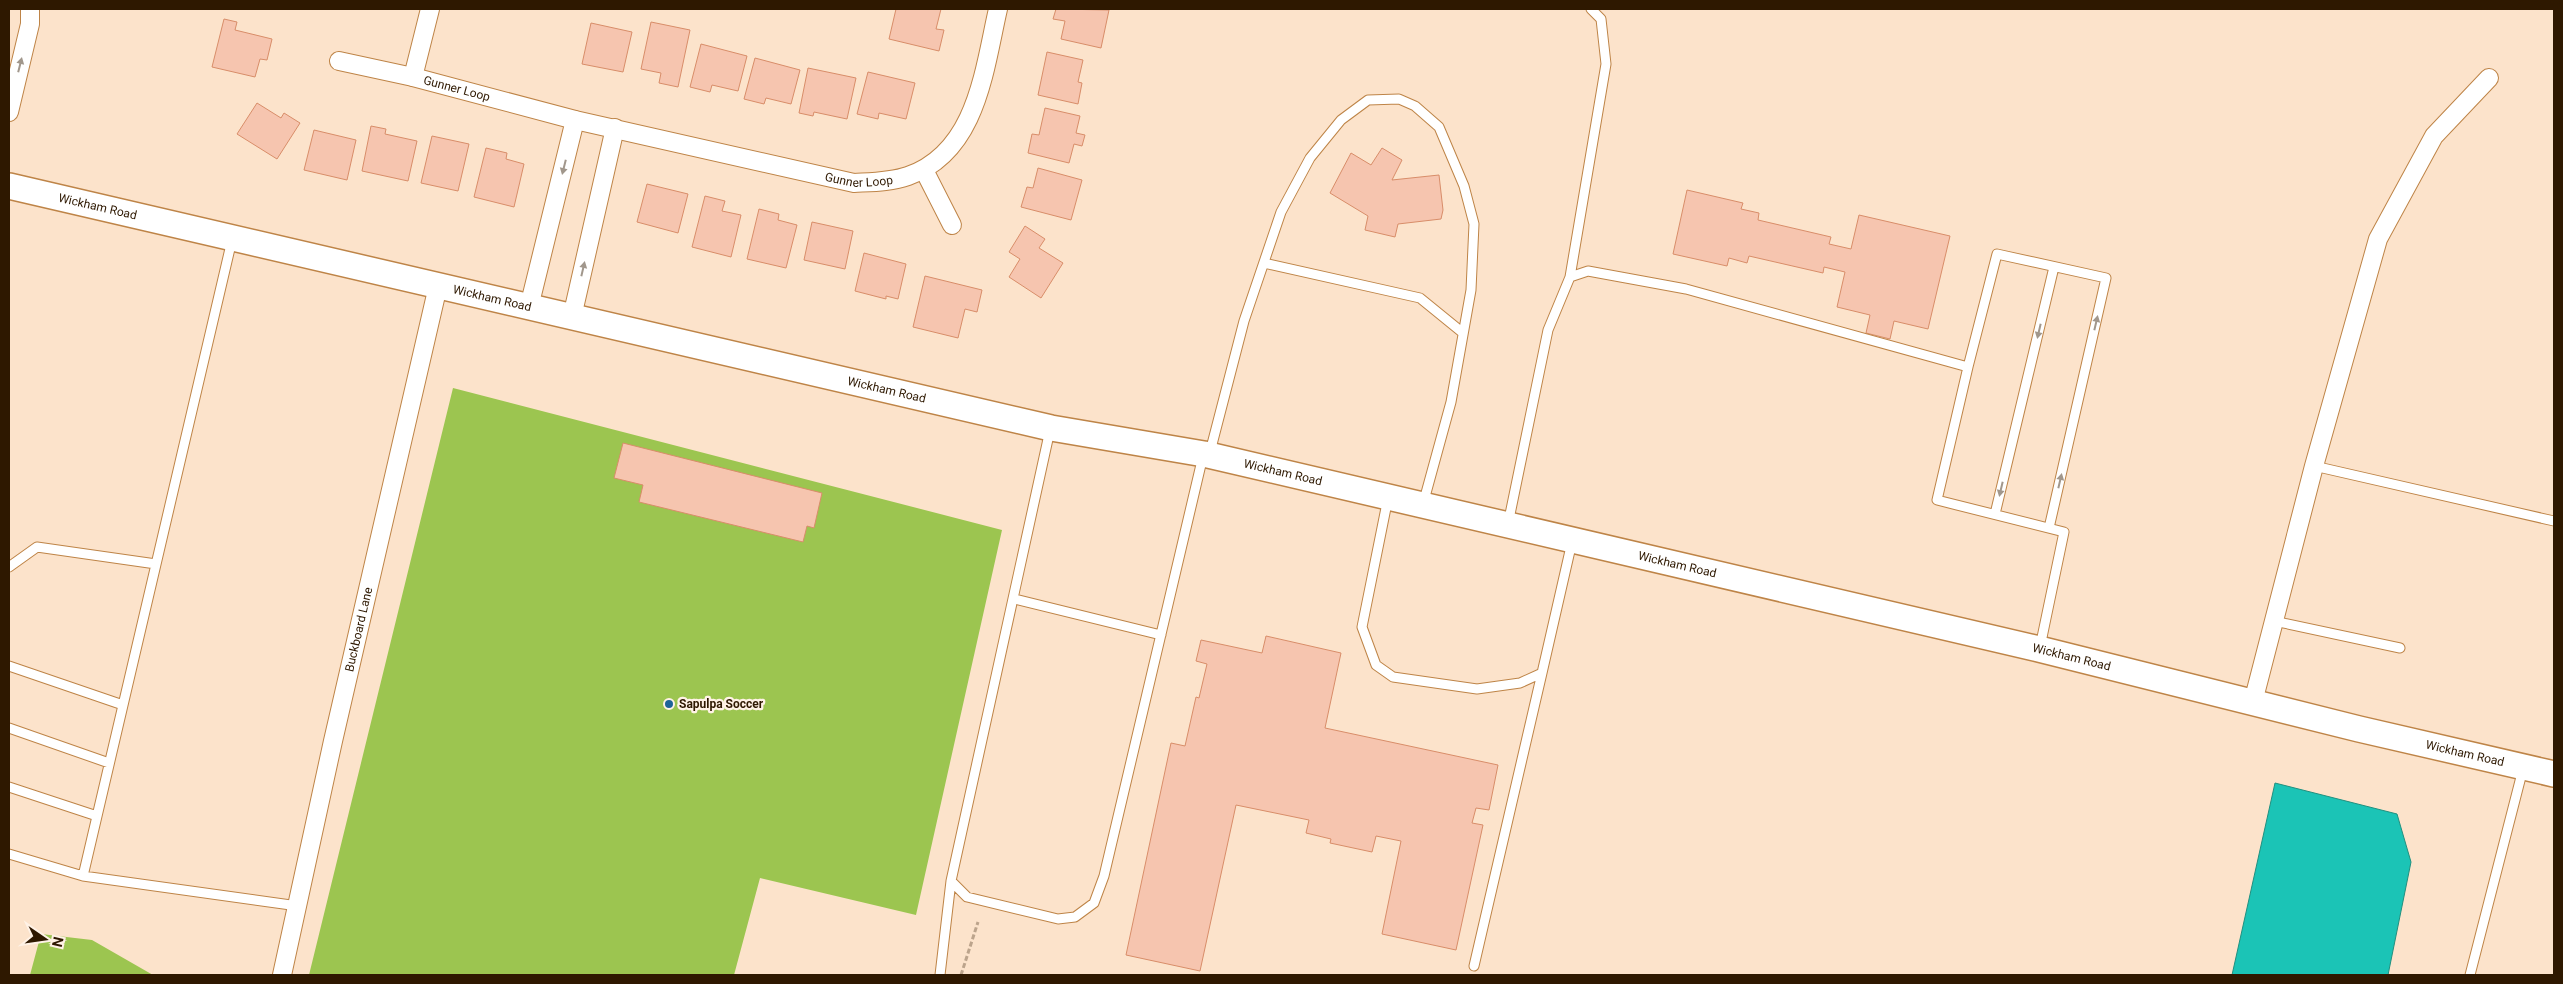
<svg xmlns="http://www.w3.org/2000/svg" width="2563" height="984" viewBox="0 0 2563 984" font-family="Roboto,sans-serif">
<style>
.green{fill:#9cc550}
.water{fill:#1bc4b6;stroke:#21907f}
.building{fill:#f6c5af;stroke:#d88d69}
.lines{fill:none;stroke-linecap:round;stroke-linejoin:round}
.lane-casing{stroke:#be8447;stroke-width:11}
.street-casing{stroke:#be8447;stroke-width:20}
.secondary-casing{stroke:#be8447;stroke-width:28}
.path{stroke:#bca48c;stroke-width:3;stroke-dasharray:5 2.5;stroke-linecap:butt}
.lane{stroke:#fff;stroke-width:9}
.street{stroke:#fff;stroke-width:18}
.secondary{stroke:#fff;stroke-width:25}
.oneway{fill:#a1978c}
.poi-dot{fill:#1e6398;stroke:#fff2e6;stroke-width:2}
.labels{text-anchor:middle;stroke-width:4.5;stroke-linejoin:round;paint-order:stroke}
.street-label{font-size:12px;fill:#2e1800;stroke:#fff2e6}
.poi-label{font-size:12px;font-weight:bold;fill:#2e1800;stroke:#fff2e6;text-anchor:start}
</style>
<rect width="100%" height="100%" fill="#fce3cb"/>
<!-- green -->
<path class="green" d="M453,388L1002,530L916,915L760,878L734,975H309Z
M41,934L92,940L153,975H30Z"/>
<!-- water -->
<path class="water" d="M2275,783L2397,814L2411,862L2388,975H2232Z"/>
<!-- building -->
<path class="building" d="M896,9H941L936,29L944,30L939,51L889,39Z
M1056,9L1109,10L1101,48L1061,39L1065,21L1053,19Z
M224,19L237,22L235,30L272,39L267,60L260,59L255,77L212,67Z
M651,22L690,30L678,87L659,83L661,73L641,69Z
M591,23L632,32L623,72L582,64Z
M701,44L747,56L738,91L712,85L710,92L690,87Z
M1047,52L1083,60L1078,82L1082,83L1078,104L1038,95Z
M755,58L800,70L791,104L766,98L764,104L744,99Z
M808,68L856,78L847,119L814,112L813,116L799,113Z
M868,72L915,83L906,119L879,113L878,119L857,114Z
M257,103L281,118L284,113L300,123L277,159L237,134Z
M1045,108L1080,116L1076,133L1085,135L1082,146L1074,144L1069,163L1028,153L1032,134L1039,135Z
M371,126L386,129L385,134L417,141L408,181L362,171Z
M314,130L356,140L347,180L304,170Z
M432,136L469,144L458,191L421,183Z
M486,148L507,153L506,159L524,164L514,207L474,197Z
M1382,148L1402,160L1392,180L1439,175L1443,210L1441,219L1398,224L1395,237L1365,230L1368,216L1330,193L1351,153L1371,165Z
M1038,168L1082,180L1071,220L1021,207L1027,187L1033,188Z
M647,184L688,194L678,233L637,222Z
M1687,190L1743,203L1741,209L1759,213L1758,220L1831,237L1829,244L1851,249L1859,215L1950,236L1928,329L1894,321L1890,339L1866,333L1870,315L1837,307L1845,272L1824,267L1823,273L1749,256L1747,263L1729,258L1727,266L1673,254Z
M705,196L725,201L722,211L741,215L731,257L692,247Z
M759,209L779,214L778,220L797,225L786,268L747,259Z
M812,222L853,231L845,269L804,260Z
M1025,226L1045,239L1039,248L1063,263L1041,298L1009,277L1020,259L1009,252Z
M864,253L906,264L898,299L886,296V299L855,291Z
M925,276L982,290L977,312L965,309L958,338L913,327Z
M623,443L822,493L814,528L807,526L803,542L639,502L643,485L614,478Z
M1266,636L1341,653L1325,728L1498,765L1489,810L1476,808L1472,823L1483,825L1456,950L1382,934L1401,841L1376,836L1372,852L1330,843L1331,839L1306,833L1309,820L1236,805L1200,971L1126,955L1171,743L1185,746L1196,697L1199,698L1207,664L1196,661L1201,640L1262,653Z"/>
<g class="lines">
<!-- lane casing -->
<g class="lane-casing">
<path id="lane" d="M232,240L83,876L298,906
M1264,263L1420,298L1463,333
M1570,277L1606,64L1601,19L1591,9
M1968,367L1997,254L2106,278L2049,528
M1050,430L951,881L967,897L1058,919L1075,917L1094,903L1104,876L1203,456
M1210,452L1244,321L1281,212L1310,158L1341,120L1368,100L1399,99L1415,106L1439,127L1464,186L1474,224L1471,290L1451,402L1423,504
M2314,466L2554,521
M1388,498L1362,627L1376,665L1393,677L1477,689L1520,683L1542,673L1572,542
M1995,514L2054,267
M1508,524L1548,330L1570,277L1588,271L1686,289L1968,367L1937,500L2064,532L2040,647
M9,567L37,547L156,564
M1015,599L1161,635
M2274,621L2400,648
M9,666L123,705
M9,728L109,763
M9,787L97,816
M9,854L83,876
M1474,966L1542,673
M940,975L951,881
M2470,975L2523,769"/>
</g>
<!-- street casing -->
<g class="street-casing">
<g id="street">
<path id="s1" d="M339,61L413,77L575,120L854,183C872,182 891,182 908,176C977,152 984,70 998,9"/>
<path d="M413,77L430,9"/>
<path d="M9,112L30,24V9"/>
<path d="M924,170L952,225"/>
<path d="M529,307L575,120"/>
<path d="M572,317L615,128"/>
<path d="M2253,702L2314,466L2378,239L2434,136L2489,78"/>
<path id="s2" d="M282,975L333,741L438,286"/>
</g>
</g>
<!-- secondary casing -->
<g class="secondary-casing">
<g id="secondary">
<path id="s3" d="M9,186L1051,428L1204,454L2039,649L2359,729L2554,774"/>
</g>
</g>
<!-- path -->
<path class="path" d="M961,975L978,922"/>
<!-- lane -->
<use href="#lane" class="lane"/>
<!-- street -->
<use href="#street" class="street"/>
<!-- secondary -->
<use href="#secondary" class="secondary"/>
</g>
<!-- one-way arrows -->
<defs><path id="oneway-solid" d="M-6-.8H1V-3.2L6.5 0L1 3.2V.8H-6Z" transform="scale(1.25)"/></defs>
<g class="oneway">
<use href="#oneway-solid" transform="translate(20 65) rotate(-76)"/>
<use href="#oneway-solid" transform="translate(564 167) rotate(104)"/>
<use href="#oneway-solid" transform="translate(583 269) rotate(-77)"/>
<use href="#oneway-solid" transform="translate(2096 323) rotate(-77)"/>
<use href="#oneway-solid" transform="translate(2039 331) rotate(103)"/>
<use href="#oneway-solid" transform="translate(2060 481) rotate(-77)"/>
<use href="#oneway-solid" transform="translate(2001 489) rotate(103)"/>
</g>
<!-- markers -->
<circle class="poi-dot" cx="669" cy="704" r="5"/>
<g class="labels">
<!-- street labels -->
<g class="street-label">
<text dy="4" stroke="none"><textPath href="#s1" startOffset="121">Gunner Loop</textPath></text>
<text dy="4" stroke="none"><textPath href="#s1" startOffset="534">Gunner Loop</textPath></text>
<text dy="4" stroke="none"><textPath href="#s3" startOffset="91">Wickham Road</textPath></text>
<text dy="4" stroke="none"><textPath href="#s3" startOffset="496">Wickham Road</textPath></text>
<text dy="4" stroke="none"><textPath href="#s3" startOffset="901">Wickham Road</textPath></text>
<text dy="4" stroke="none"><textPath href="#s3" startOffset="1306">Wickham Road</textPath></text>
<text dy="4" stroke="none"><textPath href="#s3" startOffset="1711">Wickham Road</textPath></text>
<text dy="4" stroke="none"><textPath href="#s2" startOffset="354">Buckboard Lane</textPath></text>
<text dy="4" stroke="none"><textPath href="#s3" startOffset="2116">Wickham Road</textPath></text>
<text dy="4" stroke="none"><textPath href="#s3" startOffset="2521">Wickham Road</textPath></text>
</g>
<!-- poi labels -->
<g class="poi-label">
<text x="679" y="708">Sapulpa Soccer</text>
</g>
</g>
<!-- border -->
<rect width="2563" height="984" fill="none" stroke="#2e1800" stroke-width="20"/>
<!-- north arrow -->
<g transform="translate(45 939) rotate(103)" stroke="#fff2e6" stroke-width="4" paint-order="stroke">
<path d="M0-4L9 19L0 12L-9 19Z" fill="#2e1800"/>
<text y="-8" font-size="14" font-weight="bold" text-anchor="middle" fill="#2e1800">N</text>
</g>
</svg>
